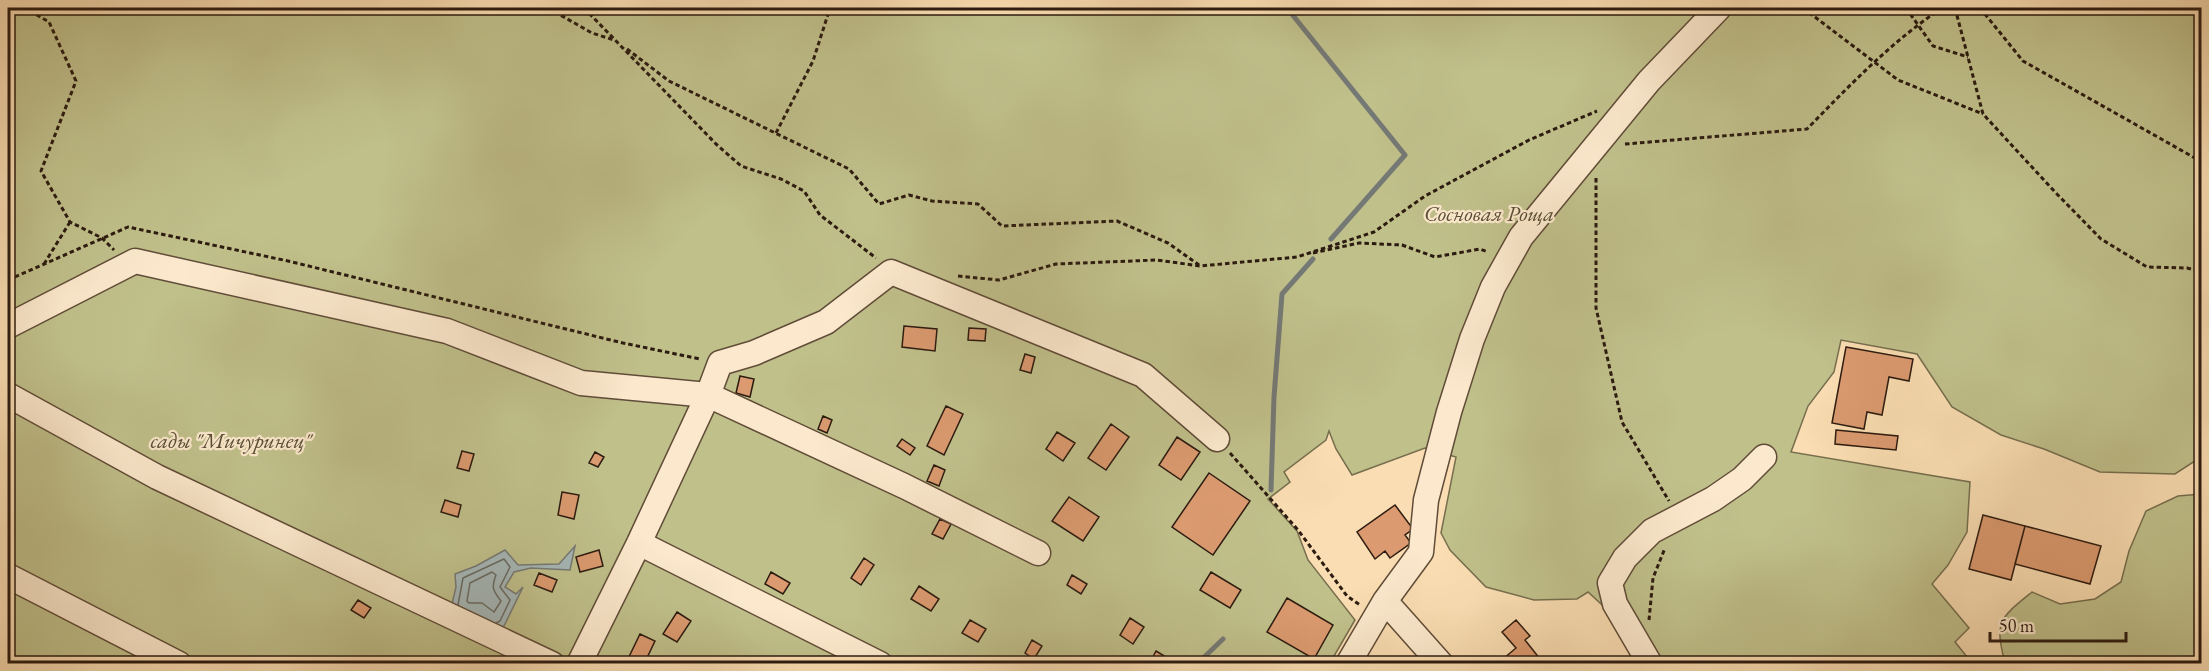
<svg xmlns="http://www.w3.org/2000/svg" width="2209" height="671" viewBox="0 0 2209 671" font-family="'EB Garamond',serif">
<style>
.green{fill:#c0c08b;stroke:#766e4e;stroke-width:1.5}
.water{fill:#a5b8b9;stroke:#757975;stroke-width:1.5}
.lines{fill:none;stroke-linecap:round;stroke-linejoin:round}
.shore{stroke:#686a64;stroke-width:1.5}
.stream{stroke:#757975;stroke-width:5}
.building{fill:#db9a6f;stroke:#2c1b10;stroke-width:1.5}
.minor-casing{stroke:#604c38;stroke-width:27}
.path{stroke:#2c1b10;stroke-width:3;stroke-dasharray:4.5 3;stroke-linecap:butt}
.minor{stroke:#fce9cd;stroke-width:24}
.labels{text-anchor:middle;stroke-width:4.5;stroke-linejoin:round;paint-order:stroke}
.park-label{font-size:22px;font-style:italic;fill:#584d35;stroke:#fce9cd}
</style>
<rect width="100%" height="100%" fill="#faddb2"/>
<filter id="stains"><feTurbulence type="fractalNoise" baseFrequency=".00333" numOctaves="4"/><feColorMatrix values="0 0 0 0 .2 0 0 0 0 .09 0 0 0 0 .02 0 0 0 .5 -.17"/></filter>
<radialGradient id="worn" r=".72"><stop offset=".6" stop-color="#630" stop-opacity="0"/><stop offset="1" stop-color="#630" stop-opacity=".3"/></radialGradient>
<!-- green -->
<path class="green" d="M8,8H2201V457L2175,474L2100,472L2044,449L2001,435L1952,407L1917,354L1841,340L1834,372L1808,406L1791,452L1970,482L1967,532L1948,565L1932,584L1969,628L1955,642L1972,663H1665L1588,592L1577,599L1534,600L1486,587L1450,550L1441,533L1456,457L1425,448L1352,475L1336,449L1329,431L1326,440L1284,472L1290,482L1268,499L1297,531L1308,560L1355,620L1330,663H8Z
M2201,494V663H2005C1994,621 2000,618 2032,592L2060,604L2095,599L2121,582L2129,551L2146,511L2178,496Z"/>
<!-- water -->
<path class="water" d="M575,546L570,570L531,568L514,572L505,587L516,594L523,587L504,626L492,631L451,608L456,587L455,574L476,566L505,550L518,565L559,564Z"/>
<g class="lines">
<!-- shore -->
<path class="shore" d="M492,572L496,575C491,587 493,591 501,601L494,612L482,603H469L467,601L470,583Z
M458,605L463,578L504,559L510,567L500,587L510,600L500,621L496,623"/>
<!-- stream -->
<path class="stream" d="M1287,8L1405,155L1331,239
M1271,490L1274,397L1282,294L1313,259
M1197,664L1223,639"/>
</g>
<!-- building -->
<path class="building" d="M904,326L937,329L935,351L902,347Z
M969,328L986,329L985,341L968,340Z
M1846,347L1913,359L1909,381L1889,377L1882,415L1867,412L1864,429L1832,423Z
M1025,354L1035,357L1031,373L1020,370Z
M740,376L754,379L750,397L736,393Z
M946,406L963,414L944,455L927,446Z
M823,416L832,420L827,433L818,429Z
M1111,424L1129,437L1106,470L1088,458Z
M1836,430L1898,436L1896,450L1835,444Z
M1057,432L1075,443L1063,461L1046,449Z
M1177,437L1200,452L1181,480L1159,465Z
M902,439L915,448L910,455L897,446Z
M462,451L474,454L469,471L457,468Z
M595,452L604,457L598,467L589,463Z
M934,465L945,470L939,486L927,481Z
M1209,473L1250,501L1213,555L1172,527Z
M562,492L579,495L574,519L558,515Z
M1069,497L1099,517L1083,541L1052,521Z
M445,500L461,505L458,517L441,512Z
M1395,505L1413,529L1405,535L1411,543L1390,558L1385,551L1375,559L1357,532Z
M1983,515L2025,526L2011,580L1969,569Z
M940,519L951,524L943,539L932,534Z
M2025,526L2101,546L2090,584L2015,564Z
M599,550L603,566L580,572L576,557Z
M864,558L874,565L861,585L851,578Z
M771,572L790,583L783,594L765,584Z
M1211,572L1241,590L1230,608L1200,590Z
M539,573L557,580L552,592L534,585Z
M1072,575L1087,584L1081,594L1067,585Z
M919,586L939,599L931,611L911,599Z
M1287,598L1333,625L1314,659L1267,632Z
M358,600L371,608L364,618L351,610Z
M677,612L691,621L677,642L663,634Z
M1130,618L1144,627L1133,644L1120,635Z
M970,620L986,629L978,642L962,633Z
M1516,620L1530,636L1525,640L1544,664H1497L1516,648L1502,632Z
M640,634L655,641L644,664H628L626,663Z
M1032,640L1042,646L1034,659L1025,653Z
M1156,651L1171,660L1169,664H1149Z"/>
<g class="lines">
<!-- minor casing -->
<g class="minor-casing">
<path id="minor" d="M8,326L135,261L447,331L581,383L708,395L720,363L754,353L826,322L891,272L1143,375L1217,439
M8,395L157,477L552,664
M639,543L880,664
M8,576L179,664
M1385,601L1441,664
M579,664L639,543L708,395L904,486L1038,553
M1348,664L1385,601L1421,552L1426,500L1449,412L1472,339L1493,287L1521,237L1649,81L1719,8
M1650,664L1615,604L1610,583L1625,558L1652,531L1713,499L1742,479L1764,457"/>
</g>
<!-- path -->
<path class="path" d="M17,8L30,11L51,8
M548,8L592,33L614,40
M584,8L716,144L741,166L781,179L804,191L820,215L876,258
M1803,8L1898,80L1983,114
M1906,8L1933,46L1968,57
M1955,8L1983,114L2055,192L2101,239L2147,267L2187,268L2202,272
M1980,8L2023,61L2202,162
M30,11L49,22L76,81L41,171L70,222L102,238L114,250
M627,49L669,81L849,169L879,204L909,195L932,201L978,204L1002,226L1117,221L1168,243L1199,265
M776,133L813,61L830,8
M1625,144L1807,129C1850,85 1891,42 1942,8
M1596,178V308L1622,422L1669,501
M1313,253L1359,243L1402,245L1435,257L1480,249L1488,252
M44,264L70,222
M958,276L999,280L1056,264L1157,260L1200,266L1297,257L1374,232L1425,196L1529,140L1597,111
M8,280L128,227L288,261L623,343L700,359
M1230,453L1298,530L1347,596L1360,605
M1649,620L1653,578L1665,548"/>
<!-- minor -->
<use href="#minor" class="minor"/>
</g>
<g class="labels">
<!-- park labels -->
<g class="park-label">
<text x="1489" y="221">Сосновая Роща</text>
<text x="231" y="448">сады "Мичуринец"</text>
</g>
</g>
<!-- margin -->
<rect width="2209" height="671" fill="none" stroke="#faddb2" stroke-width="30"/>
<rect x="9" y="9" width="2191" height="653" fill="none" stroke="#2c1b10" stroke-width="3"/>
<rect x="15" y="15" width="2179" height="641" fill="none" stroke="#2c1b10" stroke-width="1.5"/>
<!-- scale -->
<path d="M1990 632v9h136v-9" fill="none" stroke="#2c1b10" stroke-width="3"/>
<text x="1999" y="632" font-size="18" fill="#2c1b10" stroke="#fce9cd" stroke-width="4.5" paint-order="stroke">50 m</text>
<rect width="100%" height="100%" filter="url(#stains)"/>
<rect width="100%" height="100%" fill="url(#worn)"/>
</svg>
